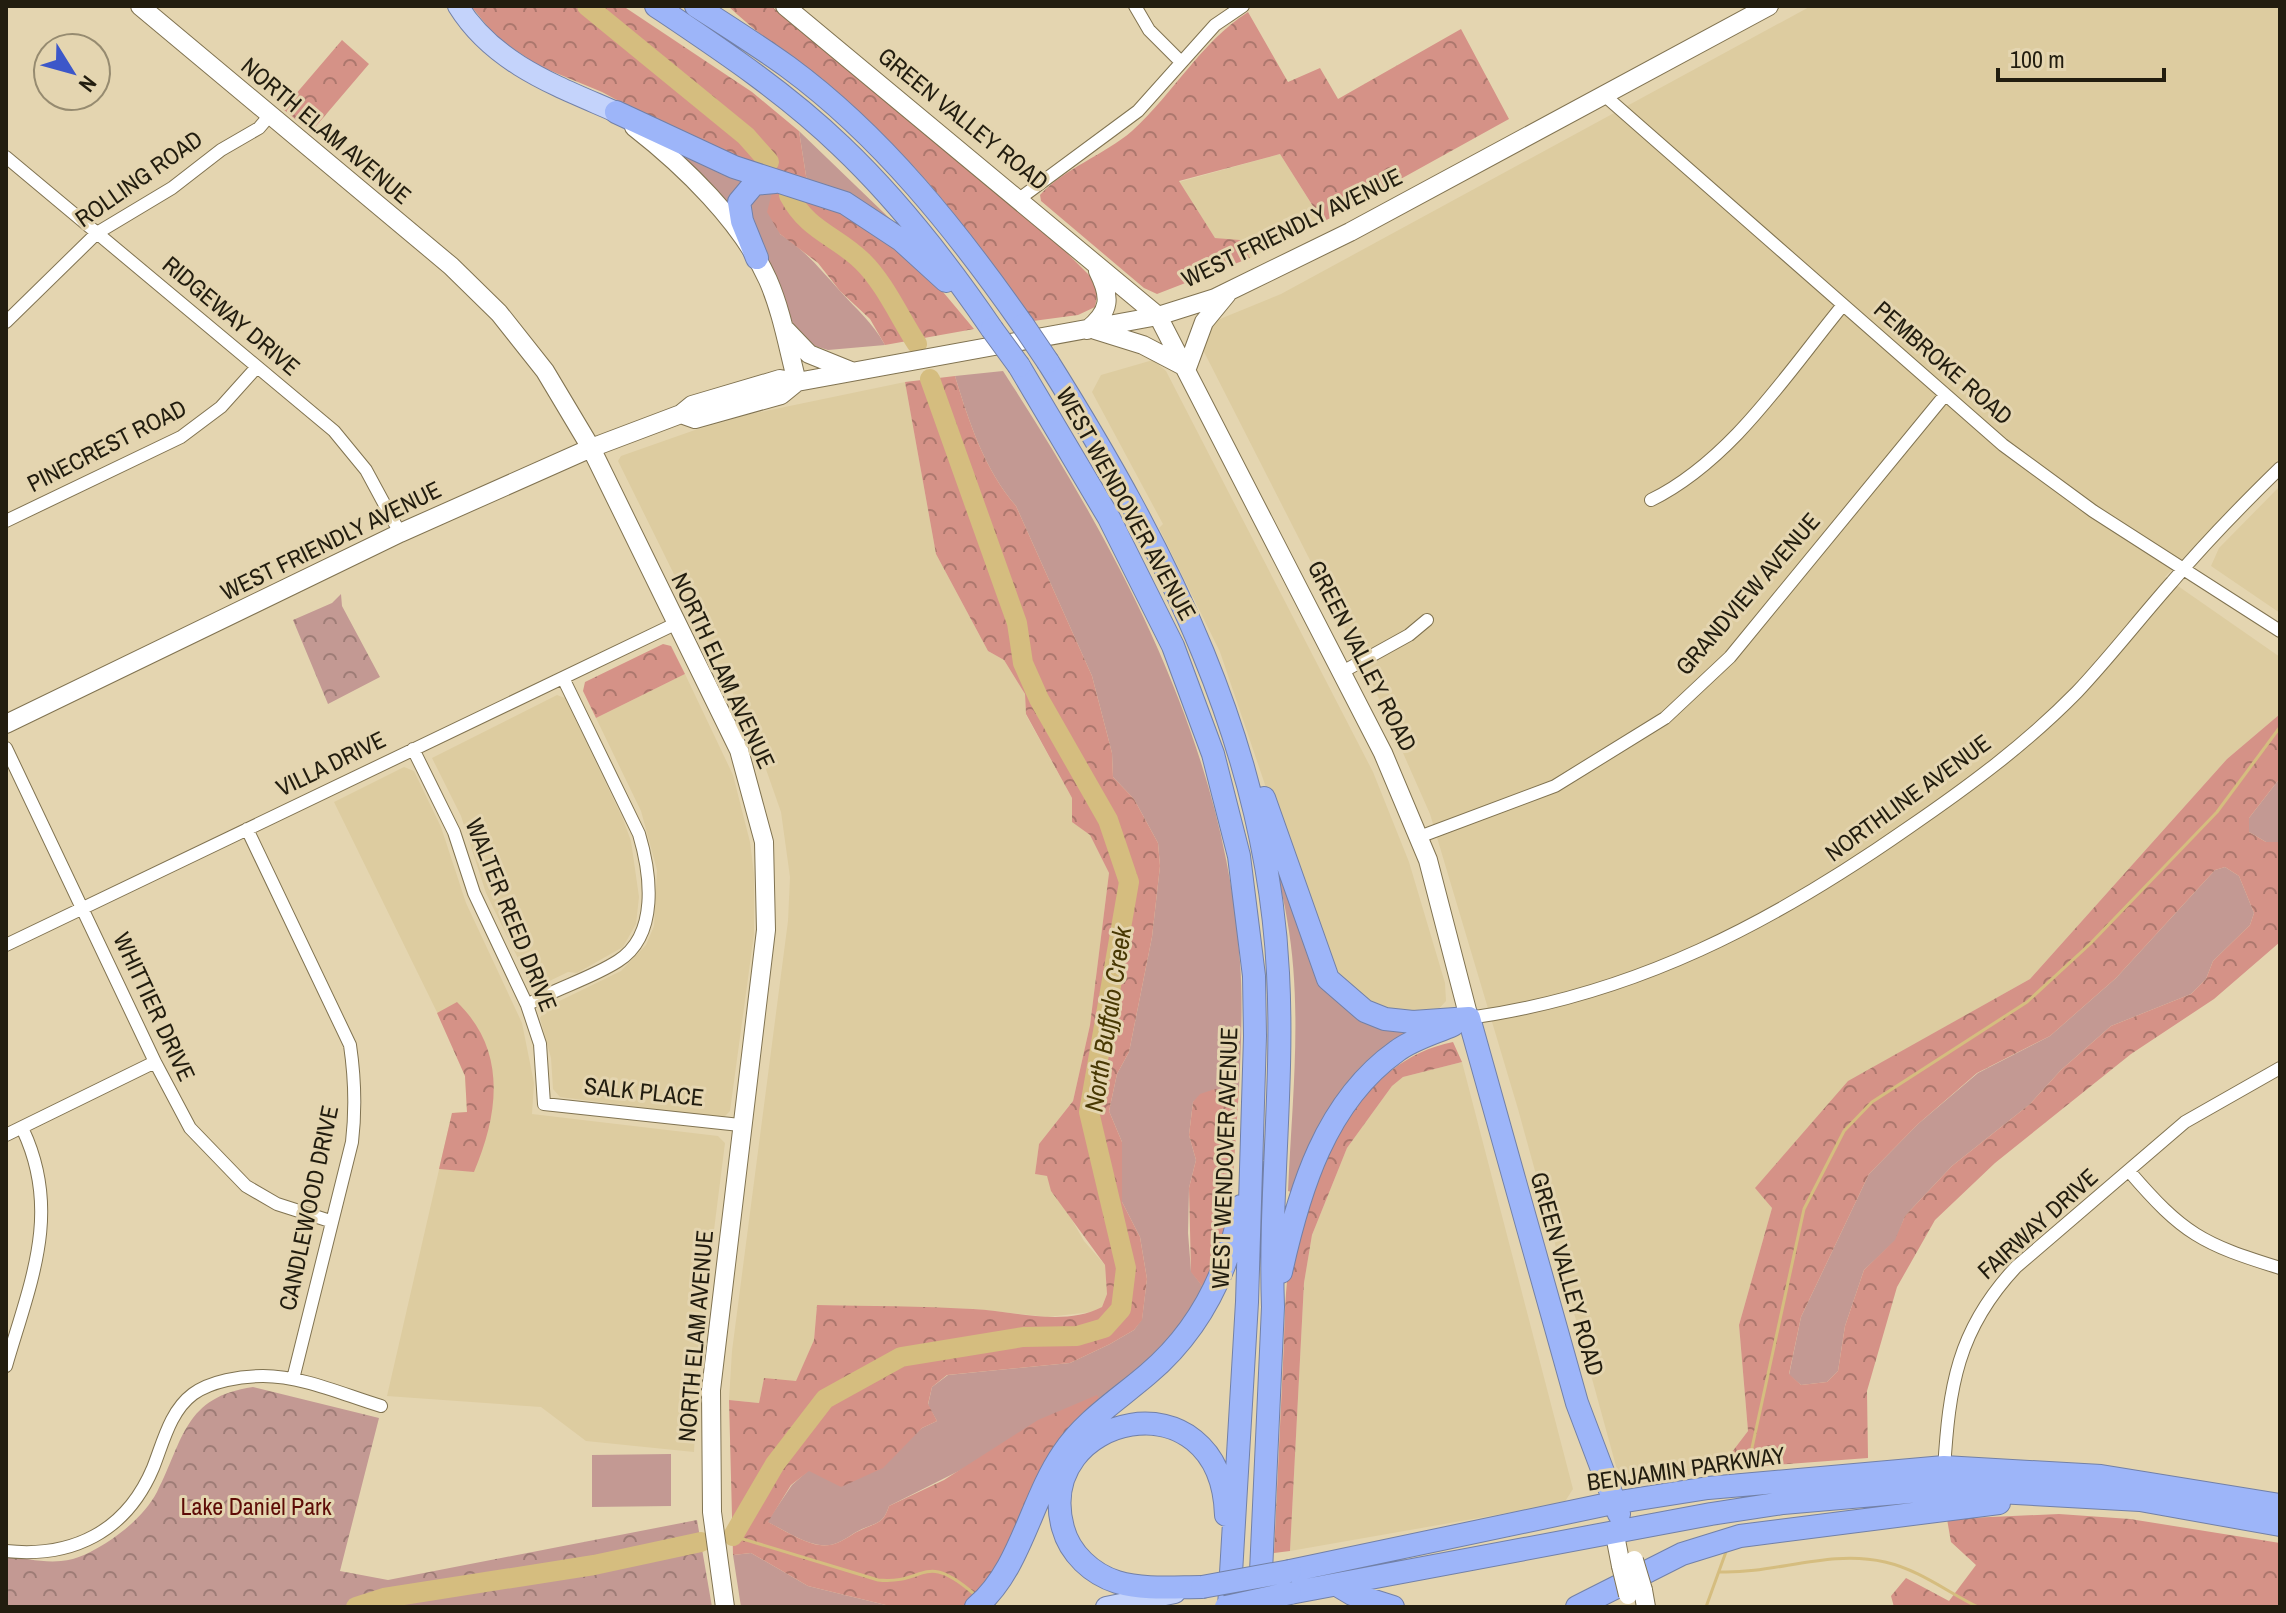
<svg xmlns="http://www.w3.org/2000/svg" width="2286" height="1613" viewBox="0 0 2286 1613" font-family="'Archivo Narrow',sans-serif">
<style>
.built{fill:#ddcca0}
.grass{fill:#c39993}
.forest{fill:url(#forest-crowns);fill-rule:evenodd}
.park{fill:url(#park-crowns)}
.lines{fill:none;stroke-linecap:round;stroke-linejoin:round}
.stream{stroke:#d5bd7f;stroke-width:3}
.river{stroke:#d5bd7f;stroke-width:20}
.street-casing{stroke:#807351;stroke-width:14}
.secondary-casing{stroke:#807351;stroke-width:20}
.primary-casing{stroke:#7280a7;stroke-width:22}
.highway-casing{stroke:#7280a7;stroke-width:24}
.street{stroke:#fff;stroke-width:12}
.secondary{stroke:#fff;stroke-width:18}
.primary{stroke:#c4d3fb;stroke-width:20}
.highway{stroke:#9db5f9;stroke-width:22}
.secondary-bridge-casing{stroke:#807351;stroke-width:20;stroke-linecap:butt}
.highway-bridge-casing{stroke:#7280a7;stroke-width:24;stroke-linecap:butt}
.secondary-bridge{stroke:#fff;stroke-width:18}
.highway-bridge{stroke:#9db5f9;stroke-width:22}
.labels{text-anchor:middle;stroke-width:6;stroke-linejoin:round;paint-order:stroke}
.street-label{font-size:24px;fill:#221d0f;stroke:#e4d5b0}
.park-label{font-size:24px;fill:#5d0b06;stroke:#e4d5b0}
.water-label{font-size:26px;font-style:italic;fill:#483803;stroke:#e4d5b0}
</style>
<defs>
<pattern id="forest-crowns" width="20" height="18" patternUnits="userSpaceOnUse" patternTransform="scale(2)"><rect width="20" height="18" fill="#d59287"/><path d="M2 6a3 3 0 1 1 6 0M12 15a3 3 0 1 1 6 0" fill="none" stroke="#ac776d"/></pattern>
<pattern id="park-crowns" width="20" height="18" patternUnits="userSpaceOnUse" patternTransform="scale(2)"><rect width="20" height="18" fill="#c39993"/><path d="M2 6a3 3 0 1 1 6 0M12 15a3 3 0 1 1 6 0" fill="none" stroke="#9e7c76"/></pattern>
</defs>
<rect width="100%" height="100%" fill="#e4d5b0"/>
<!-- built -->
<path class="built" d="M1811,6H2280V458L2165,577L2280,657V714L2227,759L2030,979L1849,1081L1756,1187L1772,1208L1739,1325L1748,1431L1719,1469L1633,1486L1619,1477L1518,1109L1430,814L1369,676L1201,346L1202,338L1215,321L1281,294Z
M1280,154L1323,222L1250,258L1240,241L1215,238L1179,182Z
M1153,360L1166,371L1373,772L1409,862L1445,983L1446,1001L1435,1013L1381,1010L1335,978L1298,882L1220,652L1159,528L1163,524L1092,392L1101,375Z
M905,382L936,554L988,651L1004,660L1025,694L1026,715L1072,798V821L1090,835L1109,873L1090,1025L1073,1101L1039,1144L1035,1174L1047,1176L1084,1241L1105,1265L1107,1294L1102,1307L1092,1312L1047,1317L975,1309L817,1305L814,1340L796,1382L764,1379L759,1403L729,1400L732,1351L788,921L790,877L781,812L755,738L618,461L621,456L695,430L751,414Z
M2280,486V613L2211,566L2219,548Z
M685,674L733,775L750,842L754,874V934L730,1111L723,1118L560,1097L553,1089L551,1058L540,1018L545,1008L621,971L646,945L654,926L657,870L641,811L596,718Z
M557,695L565,698L623,819L631,841L639,897L636,924L623,947L577,973L568,972L533,989L486,893L461,816L432,758Z
M404,767L414,771L441,827L466,903L522,1023L534,1083L532,1114L718,1136L725,1143L700,1341L694,1452L586,1441L541,1407L387,1396L452,1113L467,1112L465,1076L456,1051L334,802Z
M1462,1062L1573,1489L1564,1503L1290,1551L1304,1283L1312,1235L1347,1148L1392,1086L1403,1077Z"/>
<!-- grass -->
<path class="grass" d="M799,131L912,240L807,182Z
M677,150L748,180L730,211L675,152Z
M773,189L780,234C805,250 820,269 840,291C857,310 872,322 885,345L828,350L808,344L796,331L746,206L749,199Z
M1003,371C1119,550 1225,745 1240,962C1243,1004 1241,1047 1239,1089H1215L1193,1102L1189,1135L1196,1160L1189,1188L1188,1233L1191,1271L1206,1291L1174,1337L1100,1400L889,1506C883,1524 878,1522 862,1529C853,1533 844,1541 834,1544C814,1551 785,1530 767,1522L792,1485L809,1470L904,1443L922,1428L937,1421L928,1405L932,1387L948,1375L1070,1363L1110,1344L1134,1330L1142,1319L1147,1279L1140,1237L1122,1202V1142L1109,1111L1117,1074L1129,1052L1152,937L1160,866L1158,843L1134,799L1113,777L1112,753L1092,676L1016,506C984,469 969,422 955,376Z
M2280,778V842H2266L2249,832V818Z
M1268,841L1318,976L1412,1029L1416,1036L1304,1165L1291,1192L1288,1191C1292,1101 1303,1008 1287,919C1283,893 1275,867 1268,841Z
M2225,867L2239,876L2254,913L2250,925L2213,961L2206,979L2191,994L2111,1026L2061,1070L2030,1104L1952,1166L1905,1216L1896,1240L1864,1270L1845,1326L1838,1371L1827,1382L1801,1385L1789,1375L1801,1317L1869,1174L1918,1124L1978,1073L2050,1036L2116,978L2215,870Z
M671,1454V1506L592,1507V1455Z
M751,1553L808,1586L894,1607H741L733,1555Z"/>
<!-- forest -->
<path class="forest" d="M471,6H623L752,92L799,131L807,182L702,146L602,92L539,66L496,37Z
M728,6H771L1057,243L1099,285L1095,307L1078,315L1033,321C982,250 932,177 865,119C821,80 771,46 728,6Z
M1248,12L1288,82L1320,68L1338,99L1461,29L1509,119L1323,222L1280,154L1179,181L1215,238L1240,240L1250,258L1157,294L1144,288L1041,201L1040,195C1065,168 1104,155 1132,131C1174,93 1200,43 1248,12Z
M342,40L369,64L311,132L283,109Z
M773,189L849,215L918,262L974,329L885,345L870,319L840,291L818,263L780,234L767,212Z
M955,376C969,422 984,469 1016,506L1092,676L1112,753L1113,777L1134,799L1158,843L1160,866L1152,937L1129,1052L1117,1074L1109,1111L1122,1142V1202L1140,1237L1147,1279L1142,1320L1134,1330L1110,1344L1070,1363L947,1375L932,1387L928,1404L937,1421L922,1428L883,1468L841,1487L809,1471L791,1485L768,1522C786,1531 814,1551 834,1544C844,1541 853,1533 863,1529C878,1522 883,1524 889,1506L944,1480L1038,1420L1097,1395L1100,1400L1001,1565L974,1601L964,1607H894L808,1586L751,1553L733,1555L729,1400L759,1403L764,1378L796,1381L814,1340L817,1305C869,1306 921,1306 973,1309C1014,1311 1064,1327 1102,1307L1107,1294L1105,1265L1051,1191L1047,1176L1035,1174L1039,1144L1073,1101L1090,1025L1109,873L1090,835L1072,822V798L1026,714L1025,694L1004,660L988,651L936,554L905,382Z
M663,644L671,646L685,674L596,718L583,691L585,682Z
M2280,714V778L2249,818V832L2266,842H2280V942L2214,999L2131,1054L1995,1163L1935,1220L1897,1287L1867,1391L1868,1458L1719,1469L1748,1431L1739,1325L1772,1208L1755,1188L1848,1081L2030,979L2227,759ZM2225,867L2239,876L2254,913L2250,925L2213,961L2206,979L2191,994L2111,1026L2061,1070L2030,1104L1952,1166L1905,1216L1895,1240L1864,1270L1845,1326L1838,1371L1827,1382L1801,1385L1789,1374L1801,1317L1869,1174L1918,1124L1977,1073L2050,1036L2116,978L2215,870Z
M457,1002C507,1050 499,1113 474,1172L439,1169L452,1113L467,1112L465,1076L437,1013Z
M1453,1042L1462,1062L1403,1077L1392,1086L1347,1148L1312,1235L1304,1283L1290,1551L1274,1553C1277,1490 1280,1427 1283,1363C1285,1327 1284,1289 1291,1254C1309,1168 1360,1060 1453,1042Z
M1215,1089H1239L1231,1208L1206,1291L1191,1272L1189,1188L1196,1160L1189,1135L1193,1102L1200,1094Z
M2059,1514L2130,1519L2280,1543V1607H1894L1891,1596L1906,1578L1949,1601L1976,1565L1951,1542L1947,1519Z"/>
<!-- park -->
<path class="park" d="M341,594L342,606L380,677L328,704L293,620L332,603Z
M253,1387L379,1418L340,1571L388,1580L697,1520L712,1607H6V1556C23,1558 44,1563 61,1561C77,1560 93,1551 106,1543C126,1530 146,1513 157,1492C184,1439 184,1397 253,1387Z"/>
<g class="lines">
<!-- stream -->
<path class="stream" d="M1750,1457L1804,1209L1844,1131L1872,1102L2027,1002L2090,944L2217,812L2280,727
M733,1536L878,1580C926,1585 923,1550 973,1593
M1720,1572C1775,1574 1829,1549 1885,1562C1920,1570 1947,1592 1978,1607
M1706,1607L1727,1549"/>
<!-- river -->
<path class="river" d="M587,6L746,136L769,162
M789,195C808,231 835,235 862,261C884,282 900,318 917,344
M733,1536L775,1464L825,1399L901,1357L1023,1337L1077,1336L1104,1328L1121,1309L1126,1268L1089,1112L1129,882L1108,820L1039,699L1023,663L1017,623L930,379
M356,1607L384,1598L594,1565L701,1542"/>
<!-- street casing -->
<g class="street-casing">
<path id="street" d="M1135,6L1149,30L1180,61
M1604,95L2003,445L2093,511L2280,631
M6,157L334,431L366,470L400,533
M1019,199L1138,111L1215,25L1243,6
M6,322L97,233L172,188L221,150L259,128L270,115
M1651,500C1732,460 1787,373 1843,305
M6,521L181,437L221,407L256,368
M1344,671L1409,635L1427,620
M6,748L155,1062L190,1128L246,1186L277,1204L330,1221
M413,749L454,832L474,893L527,1005L540,1044L544,1104L740,1125
M247,829L350,1045C355,1079 356,1108 352,1142L293,1379
M1419,837L1555,786L1665,718L1730,657L1945,395
M6,945L675,624
M527,1005C556,988 590,979 618,961C659,935 651,874 639,834L563,678
M1469,1018C1635,995 1772,923 1908,828C1968,787 2026,744 2077,692C2110,657 2140,618 2172,582C2206,542 2242,505 2280,468
M6,1135L155,1062
M2129,1171C2183,1234 2202,1244 2280,1268
M6,1366C30,1283 62,1213 23,1130
M1944,1470C1949,1387 1957,1330 2016,1267L2185,1122L2280,1068
M6,1551C72,1558 126,1532 153,1468C163,1443 170,1411 193,1394C211,1381 241,1376 263,1376C303,1376 344,1395 381,1406"/>
</g>
<!-- secondary casing -->
<g class="secondary-casing">
<path id="secondary" d="M140,6L451,266L499,313L545,371L591,448L739,750L764,842L766,930L711,1390L712,1512L725,1607
M785,6L1158,316L1383,753L1428,860L1469,1018
M634,127C684,166 742,222 768,280C782,312 788,348 797,382
M786,330L809,354L851,371
M1087,330C1111,311 1111,297 1098,271
M1095,330L1143,345L1187,368
M1187,368L1204,322L1227,294
M681,414L695,419L781,395L797,382
M6,724L400,533L591,448L681,414L692,405L780,379L797,382L1158,316L1215,298L1350,232L1769,6
M1614,1530L1621,1566
M1643,1590L1646,1607"/>
</g>
<!-- primary casing -->
<g class="primary-casing">
<path id="primary" d="M458,6C494,64 557,86 616,112
M1106,1607L1175,1593"/>
</g>
<!-- highway casing -->
<g class="highway-casing">
<path id="highway" d="M656,6C720,49 785,92 841,146C899,201 947,263 992,329
M696,6C727,26 759,46 788,67C882,136 957,231 1023,325
M616,112L734,167L845,203L901,240L946,281
M757,258L742,221L739,202L754,184L775,182
M1048,362C1166,550 1267,746 1278,973C1284,1085 1269,1196 1273,1307L1260,1594
M1019,366L1109,518L1173,646L1213,754L1239,856L1254,976L1255,1036L1247,1302L1229,1607
M1264,798L1328,979L1365,1011L1385,1019L1413,1022L1469,1018
M1469,1018L1577,1403L1619,1514
M1281,1272C1299,1191 1325,1102 1397,1051C1413,1039 1435,1033 1453,1025
M1290,1571L1613,1503L1708,1488L1944,1467L2101,1476L2280,1505
M1337,1585L1352,1594L1393,1607
M1202,1587C1175,1587 1143,1590 1117,1582C1092,1574 1070,1554 1063,1528C1032,1414 1221,1371 1226,1515
M1290,1593L1711,1514L1783,1503L1943,1489L2140,1500L2280,1525
M976,1607C1021,1569 1030,1501 1063,1453C1084,1421 1119,1399 1148,1374C1200,1330 1228,1273 1241,1206
M1577,1607L1682,1554L1740,1536L1999,1503"/>
</g>
<!-- street -->
<use href="#street" class="street"/>
<!-- secondary -->
<use href="#secondary" class="secondary"/>
<!-- primary -->
<use href="#primary" class="primary"/>
<!-- highway -->
<use href="#highway" class="highway"/>
<!-- secondary-bridge casing -->
<g class="secondary-bridge-casing">
<path id="secondary-bridge" d="M1634,1560L1643,1590
M1621,1566L1628,1595"/>
</g>
<!-- highway-bridge casing -->
<g class="highway-bridge-casing">
<path id="highway-bridge" d="M1023,325L1048,362
M992,329L1019,366
M1202,1587L1290,1571
M1226,1607L1290,1593"/>
</g>
<!-- secondary-bridge -->
<use href="#secondary-bridge" class="secondary-bridge"/>
<!-- highway-bridge -->
<use href="#highway-bridge" class="highway-bridge"/>
</g>
<g class="labels">
<!-- street labels -->
<g class="street-label">
<text transform="translate(963 119) rotate(39)" y="8">GREEN VALLEY ROAD</text>
<text transform="translate(326 131) rotate(40)" y="8">NORTH ELAM AVENUE</text>
<text transform="translate(139 179) rotate(-35)" y="8">ROLLING ROAD</text>
<text transform="translate(1292 228) rotate(-26)" y="8">WEST FRIENDLY AVENUE</text>
<text transform="translate(231 316) rotate(40)" y="8">RIDGEWAY DRIVE</text>
<text transform="translate(1943 363) rotate(41)" y="8">PEMBROKE ROAD</text>
<text transform="translate(107 446) rotate(-27)" y="8">PINECREST ROAD</text>
<text transform="translate(1126 504) rotate(61)" y="8">WEST WENDOVER AVENUE</text>
<text transform="translate(331 541) rotate(-26)" y="8">WEST FRIENDLY AVENUE</text>
<text transform="translate(1748 594) rotate(-49)" y="8">GRANDVIEW AVENUE</text>
<text transform="translate(1362 656) rotate(63)" y="8">GREEN VALLEY ROAD</text>
<text transform="translate(723 671) rotate(65)" y="8">NORTH ELAM AVENUE</text>
<text transform="translate(331 764) rotate(-26)" y="8">VILLA DRIVE</text>
<text transform="translate(1908 798) rotate(-36)" y="8">NORTHLINE AVENUE</text>
<text transform="translate(511 915) rotate(68)" y="8">WALTER REED DRIVE</text>
<text transform="translate(154 1007) rotate(65)" y="8">WHITTIER DRIVE</text>
<text transform="translate(644 1092) rotate(6)" y="8">SALK PLACE</text>
<text transform="translate(1225 1158) rotate(-88)" y="8">WEST WENDOVER AVENUE</text>
<text transform="translate(309 1208) rotate(-78)" y="8">CANDLEWOOD DRIVE</text>
<text transform="translate(2038 1224) rotate(-42)" y="8">FAIRWAY DRIVE</text>
<text transform="translate(1567 1274) rotate(74)" y="8">GREEN VALLEY ROAD</text>
<text transform="translate(696 1336) rotate(-85)" y="8">NORTH ELAM AVENUE</text>
<text transform="translate(1686 1469) rotate(-8)" y="8">BENJAMIN PARKWAY</text>
</g>
<!-- park labels -->
<g class="park-label">
<text x="256" y="1515">Lake Daniel Park</text>
</g>
<!-- water labels -->
<g class="water-label">
<text transform="translate(1108 1019) rotate(-81)" y="9">North Buffalo Creek</text>
</g>
</g>
<!-- border -->
<rect width="2286" height="1613" fill="none" stroke="#221d0f" stroke-width="16"/>
<!-- north arrow -->
<g transform="translate(72 72) rotate(127)"><circle r="38" fill="#e4d5b0" stroke="#968b70" stroke-width="2"/>
<path d="M0-6L14 30L0 20L-14 30Z" fill="#3c57c9"/>
<text y="-12" font-size="22" font-weight="bold" text-anchor="middle" fill="#221d0f">N</text>
</g>
<!-- scale -->
<path d="M1998 68v12h166v-12" fill="none" stroke="#221d0f" stroke-width="4"/>
<text x="2010" y="68" font-size="24" fill="#221d0f" stroke="#e4d5b0" stroke-width="6" paint-order="stroke">100 m</text>
</svg>
